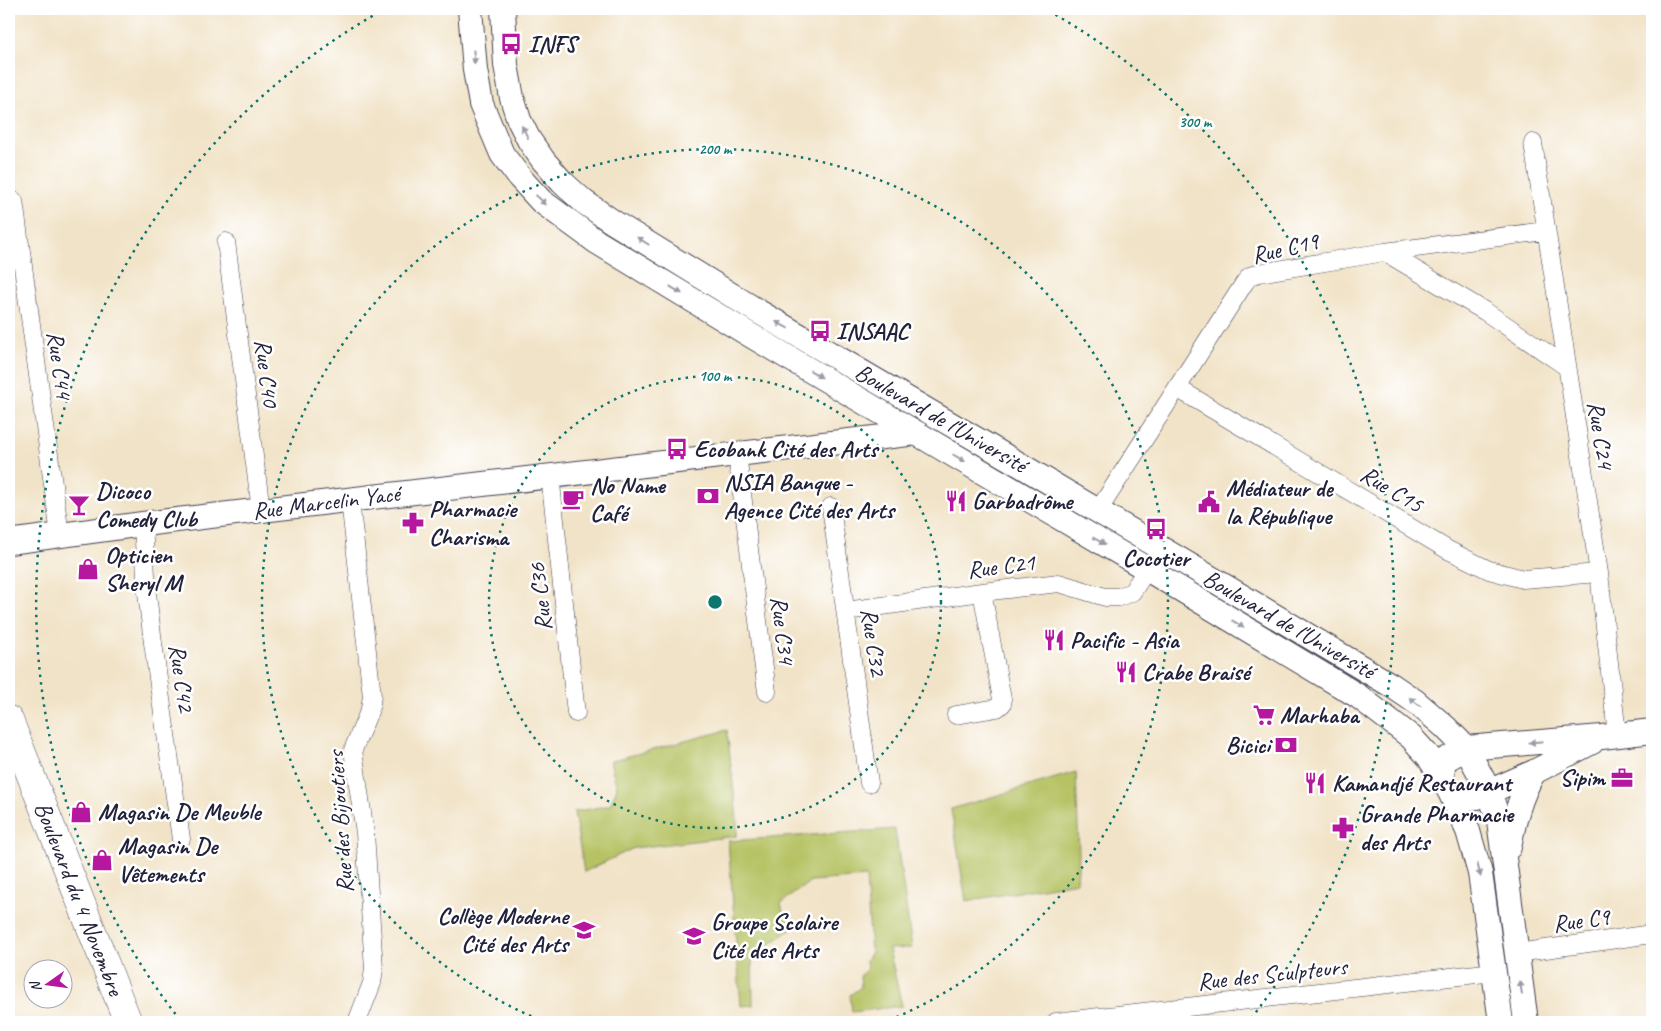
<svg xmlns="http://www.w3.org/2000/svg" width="1661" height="1031" viewBox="0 0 1661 1031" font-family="Caveat,sans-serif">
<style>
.green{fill:#b6c264;stroke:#6c7250}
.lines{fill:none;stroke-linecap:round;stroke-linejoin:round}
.street-casing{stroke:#413f50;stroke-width:19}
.secondary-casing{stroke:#413f50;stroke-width:26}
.primary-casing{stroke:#413f50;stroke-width:29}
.street{stroke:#fff;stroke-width:18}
.secondary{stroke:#fff;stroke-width:24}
.primary{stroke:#fff;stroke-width:28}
.oneway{fill:#9c9ca7}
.ring{fill:none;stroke:#0f766e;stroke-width:2.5;stroke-dasharray:2.5 5}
.labels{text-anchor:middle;stroke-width:5;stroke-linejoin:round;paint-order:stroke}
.poi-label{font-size:24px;font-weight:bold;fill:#22223b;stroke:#fff;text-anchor:start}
.street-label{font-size:24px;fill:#22223b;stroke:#fff}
.centre{fill:#0f766e;stroke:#fff;stroke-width:2.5}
.ring-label{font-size:15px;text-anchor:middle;font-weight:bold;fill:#0f766e;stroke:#fff;stroke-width:5;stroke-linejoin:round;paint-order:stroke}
</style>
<rect width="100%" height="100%" fill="#fff"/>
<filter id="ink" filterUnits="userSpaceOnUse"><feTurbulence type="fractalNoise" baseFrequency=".02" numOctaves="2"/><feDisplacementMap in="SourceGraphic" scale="10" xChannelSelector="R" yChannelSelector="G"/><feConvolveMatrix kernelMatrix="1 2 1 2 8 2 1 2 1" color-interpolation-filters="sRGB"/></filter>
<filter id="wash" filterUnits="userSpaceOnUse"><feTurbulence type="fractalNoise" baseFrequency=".0096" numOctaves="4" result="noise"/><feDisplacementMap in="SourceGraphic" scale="20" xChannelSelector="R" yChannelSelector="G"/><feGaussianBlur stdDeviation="1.12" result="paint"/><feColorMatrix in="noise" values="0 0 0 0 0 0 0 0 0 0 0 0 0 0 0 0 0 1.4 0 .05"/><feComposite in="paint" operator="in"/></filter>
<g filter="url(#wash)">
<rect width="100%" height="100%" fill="#f1e3c7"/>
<!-- green -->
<path class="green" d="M727,730L737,819V836L634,848L584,872L574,812L610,805L617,788L610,761Z
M1076,772L1079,855L1077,882L966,901L951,809Z
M895,829L912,948L889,949L902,1006L852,1012L850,995L861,987L860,976L867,969L866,960L871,952L866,877L811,881L781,903L783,912L792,917L794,927L762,950L752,955L753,1005L741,1006L728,841Z"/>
</g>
<g filter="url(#ink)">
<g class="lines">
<!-- street casing -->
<g class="street-casing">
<path id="street" d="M1533,143L1599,573L1617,735
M14,201L60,535
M226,242L261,510
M1385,252L1486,312L1567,367
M1177,388L1448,550L1489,570L1523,579L1599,573
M737,454L767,692
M550,475L576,713
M350,500L372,696L370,709L353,750L365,833L374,969L372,983L357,1022
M831,507L869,783
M1098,511L1245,282L1250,276L1259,273L1385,252L1545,231
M143,524L147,593L153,643L181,839
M846,611L982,592L1059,583L1105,597H1119L1132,592L1147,569
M956,715L997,708L1002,704V699L982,592
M1517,953L1652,934
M1056,1022L1494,972"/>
</g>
<!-- secondary casing -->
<g class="secondary-casing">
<path id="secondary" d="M470,9L475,70L481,104L502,154L520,178L541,201L597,242L745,332L1147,569L1358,696L1411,737L1429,757L1450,792L1468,831L1480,873L1501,1022
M503,9L506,65L512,98L519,120L529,140L543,160L562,182L584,202L613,222L759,312L1017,463L1391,685L1416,702L1445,727L1466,748L1489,791L1499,821L1526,1022
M9,542L143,524L917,433
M1442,780L1443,766L1445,760L1466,748L1602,737L1652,731
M1450,792L1466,798L1477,797L1534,772L1592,742
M1509,847C1514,820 1520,796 1534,772"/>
</g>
<!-- primary casing -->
<g class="primary-casing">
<g id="primary">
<path id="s1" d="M9,720L128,1022"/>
</g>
</g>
<!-- street -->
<use href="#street" class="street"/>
<!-- secondary -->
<use href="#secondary" class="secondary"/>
<!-- primary -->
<use href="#primary" class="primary"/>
</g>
<!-- one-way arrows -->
<defs><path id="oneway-solid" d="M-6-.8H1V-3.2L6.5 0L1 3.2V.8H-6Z" transform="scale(1.25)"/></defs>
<g class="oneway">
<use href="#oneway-solid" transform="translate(474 57) rotate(85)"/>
<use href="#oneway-solid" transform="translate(525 132) rotate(-117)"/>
<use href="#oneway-solid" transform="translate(541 200) rotate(43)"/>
<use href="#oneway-solid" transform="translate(643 241) rotate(-148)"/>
<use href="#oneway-solid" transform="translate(676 290) rotate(31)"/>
<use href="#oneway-solid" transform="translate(782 325) rotate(-151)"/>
<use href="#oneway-solid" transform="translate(816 374) rotate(31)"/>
<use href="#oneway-solid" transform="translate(959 458) rotate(30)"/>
<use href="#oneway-solid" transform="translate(1099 541) rotate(30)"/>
<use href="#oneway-solid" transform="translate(1238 624) rotate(31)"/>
<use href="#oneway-solid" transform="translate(1415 702) rotate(-143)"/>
<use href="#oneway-solid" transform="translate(1536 742) rotate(175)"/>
<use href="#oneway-solid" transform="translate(1479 870) rotate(76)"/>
<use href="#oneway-solid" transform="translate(1521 988) rotate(-98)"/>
</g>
</g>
<!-- distance rings -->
<g class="ring">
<circle cx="715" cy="602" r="226"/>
<path d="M545 1022A453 453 0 1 1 885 1022"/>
<path d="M180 1020A679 679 0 0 1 381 11M1049 11A679 679 0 0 1 1250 1020"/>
</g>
<!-- icons -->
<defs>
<g id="bus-bare" transform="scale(1.725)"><path d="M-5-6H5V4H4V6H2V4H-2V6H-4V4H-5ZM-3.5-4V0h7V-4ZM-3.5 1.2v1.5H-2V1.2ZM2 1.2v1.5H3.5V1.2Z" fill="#b5179e" stroke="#fff" stroke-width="2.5" paint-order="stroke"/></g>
<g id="bank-bare" transform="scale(1.725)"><path d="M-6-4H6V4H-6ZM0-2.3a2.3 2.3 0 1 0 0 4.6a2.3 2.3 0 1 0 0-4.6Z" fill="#b5179e" stroke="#fff" stroke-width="2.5" paint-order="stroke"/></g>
<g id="cafe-bare" transform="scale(1.725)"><path d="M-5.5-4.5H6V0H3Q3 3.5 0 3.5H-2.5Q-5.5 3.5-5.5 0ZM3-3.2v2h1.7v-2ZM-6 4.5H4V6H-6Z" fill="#b5179e" stroke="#fff" stroke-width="2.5" paint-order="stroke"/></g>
<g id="restaurant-bare" transform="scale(1.725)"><path d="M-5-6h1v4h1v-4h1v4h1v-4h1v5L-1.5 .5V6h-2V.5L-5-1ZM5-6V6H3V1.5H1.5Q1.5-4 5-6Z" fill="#b5179e" stroke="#fff" stroke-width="2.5" paint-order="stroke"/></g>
<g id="civic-bare" transform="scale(1.725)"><path d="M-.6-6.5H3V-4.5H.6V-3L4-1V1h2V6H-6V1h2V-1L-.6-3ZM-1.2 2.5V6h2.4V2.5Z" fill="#b5179e" stroke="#fff" stroke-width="2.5" paint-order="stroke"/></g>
<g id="bar-bare" transform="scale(1.725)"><path d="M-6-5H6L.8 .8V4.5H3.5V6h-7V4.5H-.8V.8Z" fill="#b5179e" stroke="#fff" stroke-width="2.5" paint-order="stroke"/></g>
<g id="pharmacy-bare" transform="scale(1.725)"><path d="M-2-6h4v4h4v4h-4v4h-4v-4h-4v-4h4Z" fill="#b5179e" stroke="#fff" stroke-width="2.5" paint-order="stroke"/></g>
<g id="shop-bare" transform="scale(1.725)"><path d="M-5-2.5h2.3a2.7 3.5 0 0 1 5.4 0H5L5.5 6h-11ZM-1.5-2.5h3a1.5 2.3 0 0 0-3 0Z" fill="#b5179e" stroke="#fff" stroke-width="2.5" paint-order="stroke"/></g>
<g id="supermarket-bare" transform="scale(1.725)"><path d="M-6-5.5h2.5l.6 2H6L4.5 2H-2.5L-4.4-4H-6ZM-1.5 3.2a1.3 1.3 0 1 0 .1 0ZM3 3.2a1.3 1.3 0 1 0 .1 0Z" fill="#b5179e" stroke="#fff" stroke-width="2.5" paint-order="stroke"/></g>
<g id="office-bare" transform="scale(1.725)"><path d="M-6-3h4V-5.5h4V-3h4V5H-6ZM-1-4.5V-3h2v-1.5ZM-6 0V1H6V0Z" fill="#b5179e" stroke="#fff" stroke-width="2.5" paint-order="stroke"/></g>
<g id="school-bare" transform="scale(1.725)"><path d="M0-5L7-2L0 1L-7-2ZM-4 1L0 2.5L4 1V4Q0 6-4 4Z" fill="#b5179e" stroke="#fff" stroke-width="2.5" paint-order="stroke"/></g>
</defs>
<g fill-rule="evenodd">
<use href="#bus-bare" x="511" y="44"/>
<use href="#bus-bare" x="820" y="331"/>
<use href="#bus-bare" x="677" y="449"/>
<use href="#bank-bare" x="708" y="496"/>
<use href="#cafe-bare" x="573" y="499"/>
<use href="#restaurant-bare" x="956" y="501"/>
<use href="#civic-bare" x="1209" y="502"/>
<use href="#bar-bare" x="79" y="505"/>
<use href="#pharmacy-bare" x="413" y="523"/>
<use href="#bus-bare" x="1156" y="529"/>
<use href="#shop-bare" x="88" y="569"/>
<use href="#restaurant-bare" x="1054" y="640"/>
<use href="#restaurant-bare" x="1126" y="672"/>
<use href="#supermarket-bare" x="1264" y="715"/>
<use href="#bank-bare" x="1286" y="745"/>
<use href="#office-bare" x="1622" y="778"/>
<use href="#restaurant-bare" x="1315" y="783"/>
<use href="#shop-bare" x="81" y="812"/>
<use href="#pharmacy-bare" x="1343" y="828"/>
<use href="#shop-bare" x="102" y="860"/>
<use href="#school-bare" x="584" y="930"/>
<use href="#school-bare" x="694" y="936"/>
</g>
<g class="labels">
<!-- poi labels -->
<g class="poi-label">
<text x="528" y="52">INFS</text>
<text x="836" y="339">INSAAC</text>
<text x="694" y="457">Ecobank Cité des Arts</text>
<text x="724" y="490">NSIA Banque -<tspan x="724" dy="28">Agence Cité des Arts</tspan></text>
<text x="590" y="493">No Name<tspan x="590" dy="28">Café</tspan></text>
<text x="1226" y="496">Médiateur de<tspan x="1226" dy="28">la République</tspan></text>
<text x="96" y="499">Dicoco<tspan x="96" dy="28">Comedy Club</tspan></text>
<text x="972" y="509">Garbadrôme</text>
<text x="429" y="517">Pharmacie<tspan x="429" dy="28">Charisma</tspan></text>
<text x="105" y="563">Opticien<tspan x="105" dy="28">Sheryl M</tspan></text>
<text x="1156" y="566" text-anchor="middle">Cocotier</text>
<text x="1070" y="648">Pacific - Asia</text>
<text x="1142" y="680">Crabe Braisé</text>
<text x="1280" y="723">Marhaba</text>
<text x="1270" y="753" text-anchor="end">Bicici</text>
<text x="1605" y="786" text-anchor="end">Sipim</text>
<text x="1332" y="791">Kamandjé Restaurant</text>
<text x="98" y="820">Magasin De Meuble</text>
<text x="1360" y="822">Grande Pharmacie<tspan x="1360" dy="28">des Arts</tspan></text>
<text x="118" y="854">Magasin De<tspan x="118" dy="28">Vêtements</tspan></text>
<text x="568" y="924" text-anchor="end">Collège Moderne<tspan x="568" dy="28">Cité des Arts</tspan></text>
<text x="711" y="930">Groupe Scolaire<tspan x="711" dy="28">Cité des Arts</tspan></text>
</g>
<!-- street labels -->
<g class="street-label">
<text transform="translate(1285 248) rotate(-13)" y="8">Rue C19</text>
<text transform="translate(60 365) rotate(82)" y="8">Rue C44</text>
<text transform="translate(267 373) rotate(83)" y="8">Rue C40</text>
<text transform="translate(941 418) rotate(30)" y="8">Boulevard de l'Université</text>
<text transform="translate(1601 435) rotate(81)" y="8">Rue C24</text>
<text transform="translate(1392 489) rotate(31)" y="8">Rue C15</text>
<text transform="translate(326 502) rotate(-7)" y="8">Rue Marcelin Yacé</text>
<text transform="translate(1001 566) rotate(-7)" y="8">Rue C21</text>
<text transform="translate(540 597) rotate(-96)" y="8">Rue C36</text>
<text transform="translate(1289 624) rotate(30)" y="8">Boulevard de l'Université</text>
<text transform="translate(783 630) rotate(83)" y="8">Rue C34</text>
<text transform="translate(874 642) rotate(82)" y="8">Rue C32</text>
<text transform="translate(182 678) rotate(82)" y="8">Rue C42</text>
<text transform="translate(340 822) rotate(-94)" y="8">Rue des Bijoutiers</text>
<text dy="8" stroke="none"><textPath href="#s1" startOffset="192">Boulevard du 4 Novembre</textPath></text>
<text transform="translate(1581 920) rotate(-8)" y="8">Rue C9</text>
<text transform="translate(1272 974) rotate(-6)" y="8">Rue des Sculpteurs</text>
</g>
</g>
<circle cx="715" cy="602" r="8" class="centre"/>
<g class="ring-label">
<text x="1195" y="127">300 m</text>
<text x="715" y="154">200 m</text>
<text x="715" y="381">100 m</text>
</g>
<!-- margin -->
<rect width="1661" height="1031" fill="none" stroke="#fff" stroke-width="30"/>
<!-- north arrow -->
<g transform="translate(48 984) rotate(256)"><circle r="24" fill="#ffffff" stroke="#a7a7b1"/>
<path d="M0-4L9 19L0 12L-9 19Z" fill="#b5179e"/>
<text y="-8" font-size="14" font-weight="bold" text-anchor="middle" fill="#22223b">N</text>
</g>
</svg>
